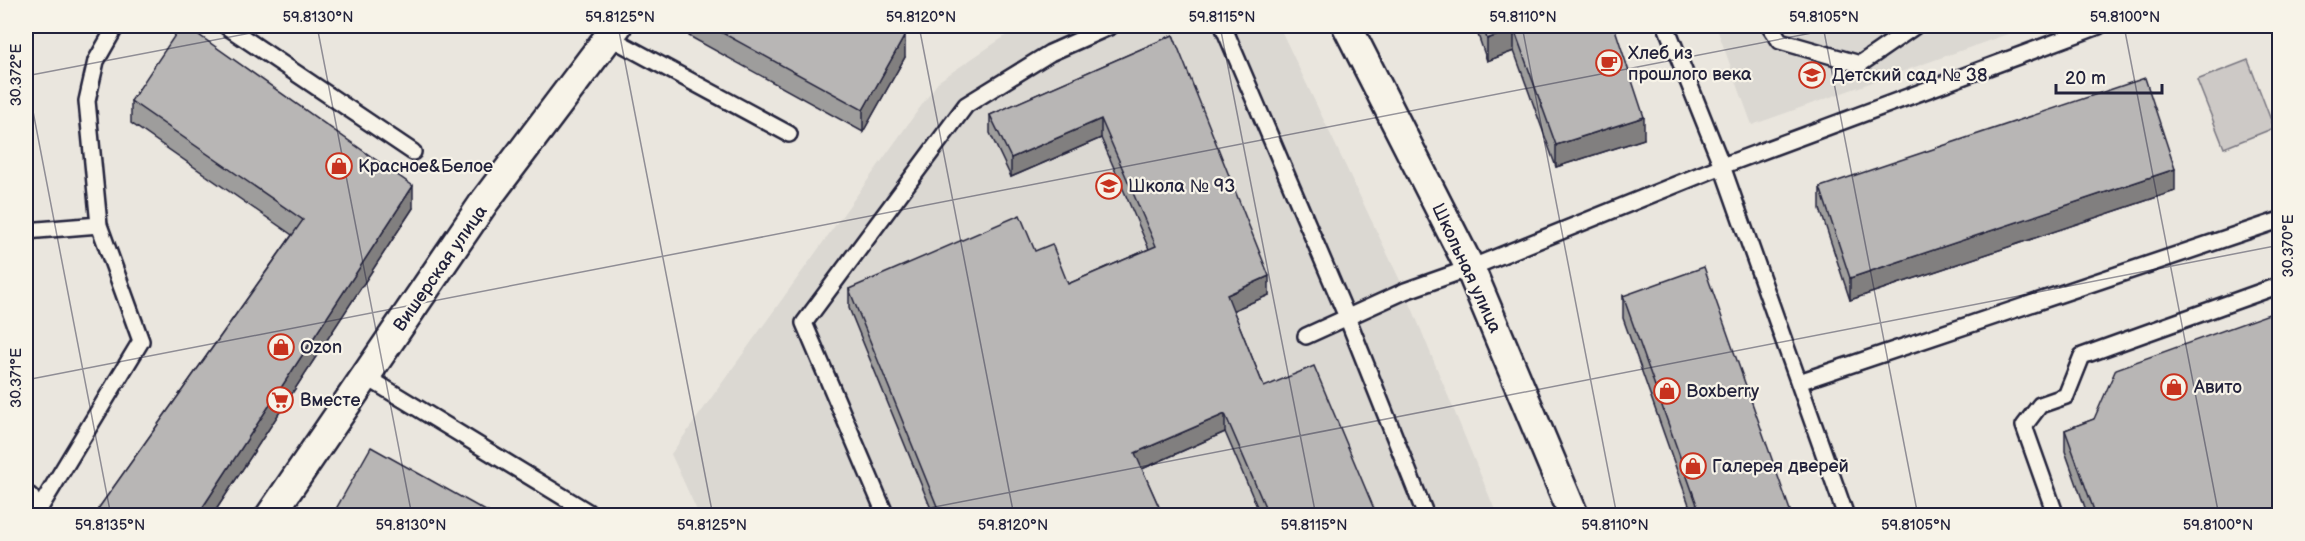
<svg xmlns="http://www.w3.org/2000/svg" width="2305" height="541" viewBox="0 0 2305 541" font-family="'Balsamiq Sans',sans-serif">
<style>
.built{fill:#dbd8d2}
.green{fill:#cdc9c6;stroke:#787680;stroke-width:1.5}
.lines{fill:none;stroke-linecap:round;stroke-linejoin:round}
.service-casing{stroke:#22223b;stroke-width:20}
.minor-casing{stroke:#22223b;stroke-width:33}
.service{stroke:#f7f3e8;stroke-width:15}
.minor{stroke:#f7f3e8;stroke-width:28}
.wall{fill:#9e9d9c;stroke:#22223b;stroke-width:1.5}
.shaded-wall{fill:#817f7f;stroke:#22223b;stroke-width:1.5}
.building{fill:#b8b6b5;stroke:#22223b;stroke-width:1.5}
.ticks{fill:none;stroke:#22223b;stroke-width:1.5;stroke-opacity:0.45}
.labels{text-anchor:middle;stroke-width:4.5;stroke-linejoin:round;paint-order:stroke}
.poi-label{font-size:18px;fill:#22223b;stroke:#f7f3e8;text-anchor:start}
.street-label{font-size:18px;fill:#22223b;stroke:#f7f3e8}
.neatline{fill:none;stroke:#22223b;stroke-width:2}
.ticks-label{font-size:15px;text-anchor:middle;fill:#22223b}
</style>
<rect width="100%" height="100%" fill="#eae6de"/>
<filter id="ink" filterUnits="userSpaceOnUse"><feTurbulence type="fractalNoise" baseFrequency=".0167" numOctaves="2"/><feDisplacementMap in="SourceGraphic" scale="12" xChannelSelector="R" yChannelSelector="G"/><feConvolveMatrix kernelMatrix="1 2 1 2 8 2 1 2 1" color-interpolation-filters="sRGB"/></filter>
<g filter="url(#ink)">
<!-- built -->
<path class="built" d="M1020,26H1279L1405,291L1497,515H699L671,454L939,81Z
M1716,26H2030L1752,125Z"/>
<!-- green -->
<path class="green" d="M2248,60L2274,128L2224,148L2197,80Z"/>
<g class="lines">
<!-- service casing -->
<g class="service-casing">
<path id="service" d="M226,26L413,152
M1223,26L1347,317L1426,516
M1666,26L1722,166L1846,516
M1770,26L1780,41L1860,64L1915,26
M609,37L789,134
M26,231L99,225
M1306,336L1405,291L1470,268L1722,166L2099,26
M365,376L588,512
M1799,382L2280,220
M35,516L141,341L99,225L87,101L96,61L116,26
M886,516L804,323L966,105L1050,53L1111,26
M2056,516L2024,426L2040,405L2066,396L2082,356L2280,285"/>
</g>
<!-- minor casing -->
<g class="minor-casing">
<path id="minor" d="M1347,26L1470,268L1574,516
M26,501L32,516
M270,516L485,201L617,26"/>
</g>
<!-- service -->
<use href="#service" class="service"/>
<!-- minor -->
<use href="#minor" class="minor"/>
</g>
<!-- wall -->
<path class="wall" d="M689,26H887L905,57L863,132L689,36Z
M1475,26H1614L1644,139L1556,167L1514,51L1487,61Z
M1173,35L1269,295L1233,310L1264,387L1377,516H1261L1225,432L1142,469L1163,516H934L849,308V289L1035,251L1068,284L1149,249L1101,138L1011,177L990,133V115Z
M131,101L413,208L212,516H98V509L292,235L131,123Z
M1820,187L2175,191L1850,300L1820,209Z
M1623,296L1792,516H1693L1623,318Z
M2094,419L2280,516H2088L2065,451V430Z"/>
<!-- shaded-wall -->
<path class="shaded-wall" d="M1514,29V51L1487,61V39Z
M905,35V57L863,132V110Z
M1644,117V139L1556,167V145Z
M1101,119V138L1011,177V158Z
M2175,169V191L1850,300V278Z
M413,186V208L212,516H197Z
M1269,276V295L1227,313V295Z
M1225,414V432L1135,472V453Z"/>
<!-- building -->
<path class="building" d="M181,26H186L413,186L197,516H107L98,509L303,220L131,101Z
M710,26H887L905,35L863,110Z
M1483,26H1614L1644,117L1556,145L1514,29L1487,39Z
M1173,35L1269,276L1227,295L1264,387L1314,366L1377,516H1269L1225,414L1135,453L1163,516H941L849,289L1020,215L1035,251L1052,244L1068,284L1156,246L1101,119L1011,158L990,115Z
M2145,78L2175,169L1850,278L1820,187Z
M1704,267L1792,516H1701L1623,296Z
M2280,310V516H2096L2065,430L2094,419L2116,369Z
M371,447L495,516H332Z"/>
</g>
<!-- ticks -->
<path class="ticks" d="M317,26L412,516M618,26L713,516M919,26L1014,516M1220,26L1316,516M1522,26L1617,516M1823,26L1918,516M2124,26L2219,516M26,75L111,516M26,76L287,26M26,380L1848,26M888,516L2280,245"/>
<!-- icons -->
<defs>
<g id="cafe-ring" transform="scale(1.35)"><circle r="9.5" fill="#f7f3e8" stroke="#c8321e" stroke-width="1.5"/><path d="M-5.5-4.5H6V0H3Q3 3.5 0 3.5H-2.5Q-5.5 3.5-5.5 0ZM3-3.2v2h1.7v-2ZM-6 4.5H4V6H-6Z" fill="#c8321e"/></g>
<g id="school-ring" transform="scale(1.35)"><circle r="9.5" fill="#f7f3e8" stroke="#c8321e" stroke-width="1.5"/><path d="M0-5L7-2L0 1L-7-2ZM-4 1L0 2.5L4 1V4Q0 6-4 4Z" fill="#c8321e"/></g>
<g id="shop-ring" transform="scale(1.35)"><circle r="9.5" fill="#f7f3e8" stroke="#c8321e" stroke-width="1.5"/><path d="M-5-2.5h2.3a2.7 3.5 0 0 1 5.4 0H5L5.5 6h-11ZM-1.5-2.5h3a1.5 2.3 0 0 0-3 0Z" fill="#c8321e"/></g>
<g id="supermarket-ring" transform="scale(1.35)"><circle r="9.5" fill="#f7f3e8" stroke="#c8321e" stroke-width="1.5"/><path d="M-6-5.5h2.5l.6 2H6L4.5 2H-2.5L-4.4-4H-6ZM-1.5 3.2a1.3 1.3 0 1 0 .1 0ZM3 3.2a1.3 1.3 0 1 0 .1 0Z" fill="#c8321e"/></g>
</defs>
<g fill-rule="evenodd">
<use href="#cafe-ring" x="1609" y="63"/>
<use href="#school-ring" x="1812" y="75"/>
<use href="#shop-ring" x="339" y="166"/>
<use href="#school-ring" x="1109" y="186"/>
<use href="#shop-ring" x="281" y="347"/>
<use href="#shop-ring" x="2174" y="387"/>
<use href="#shop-ring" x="1667" y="391"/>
<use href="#supermarket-ring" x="280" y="400"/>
<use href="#shop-ring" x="1693" y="466"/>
</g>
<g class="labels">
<!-- poi labels -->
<g class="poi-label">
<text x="1628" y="59">Хлеб из<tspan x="1628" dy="21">прошлого века</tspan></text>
<text x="1832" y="81">Детский сад № 38</text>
<text x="358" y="172">Красное&amp;Белое</text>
<text x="1128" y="192">Школа № 93</text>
<text x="300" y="353">Ozon</text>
<text x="2194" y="393">Авито</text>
<text x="1686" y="397">Boxberry</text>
<text x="300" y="406">Вместе</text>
<text x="1712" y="472">Галерея дверей</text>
</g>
<!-- street labels -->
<g class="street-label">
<text transform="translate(440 268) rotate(-55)" y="6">Вишерская улица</text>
<text transform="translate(1467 268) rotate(65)" y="6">Школьная улица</text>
</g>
</g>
<!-- margin -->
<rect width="2305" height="541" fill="none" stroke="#f7f3e8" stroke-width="66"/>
<!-- scale -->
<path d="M2056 84v9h106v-9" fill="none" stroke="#22223b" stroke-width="3"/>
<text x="2065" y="84" font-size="18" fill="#22223b" stroke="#f7f3e8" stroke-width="4.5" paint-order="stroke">20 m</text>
<rect x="33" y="33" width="2239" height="475" class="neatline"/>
<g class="ticks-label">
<text x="318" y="22">59.8130°N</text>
<text x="620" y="22">59.8125°N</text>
<text x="921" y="22">59.8120°N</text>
<text x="1222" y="22">59.8115°N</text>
<text x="1523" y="22">59.8110°N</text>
<text x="1824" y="22">59.8105°N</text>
<text x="2125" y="22">59.8100°N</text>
<text transform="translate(16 75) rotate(-90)" y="5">30.372°E</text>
<text transform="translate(2288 246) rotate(-90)" y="5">30.370°E</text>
<text transform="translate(16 378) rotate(-90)" y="5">30.371°E</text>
<text x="110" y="530">59.8135°N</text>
<text x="411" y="530">59.8130°N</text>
<text x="712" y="530">59.8125°N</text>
<text x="1013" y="530">59.8120°N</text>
<text x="1314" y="530">59.8115°N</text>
<text x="1615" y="530">59.8110°N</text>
<text x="1916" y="530">59.8105°N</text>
<text x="2218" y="530">59.8100°N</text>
</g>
</svg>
